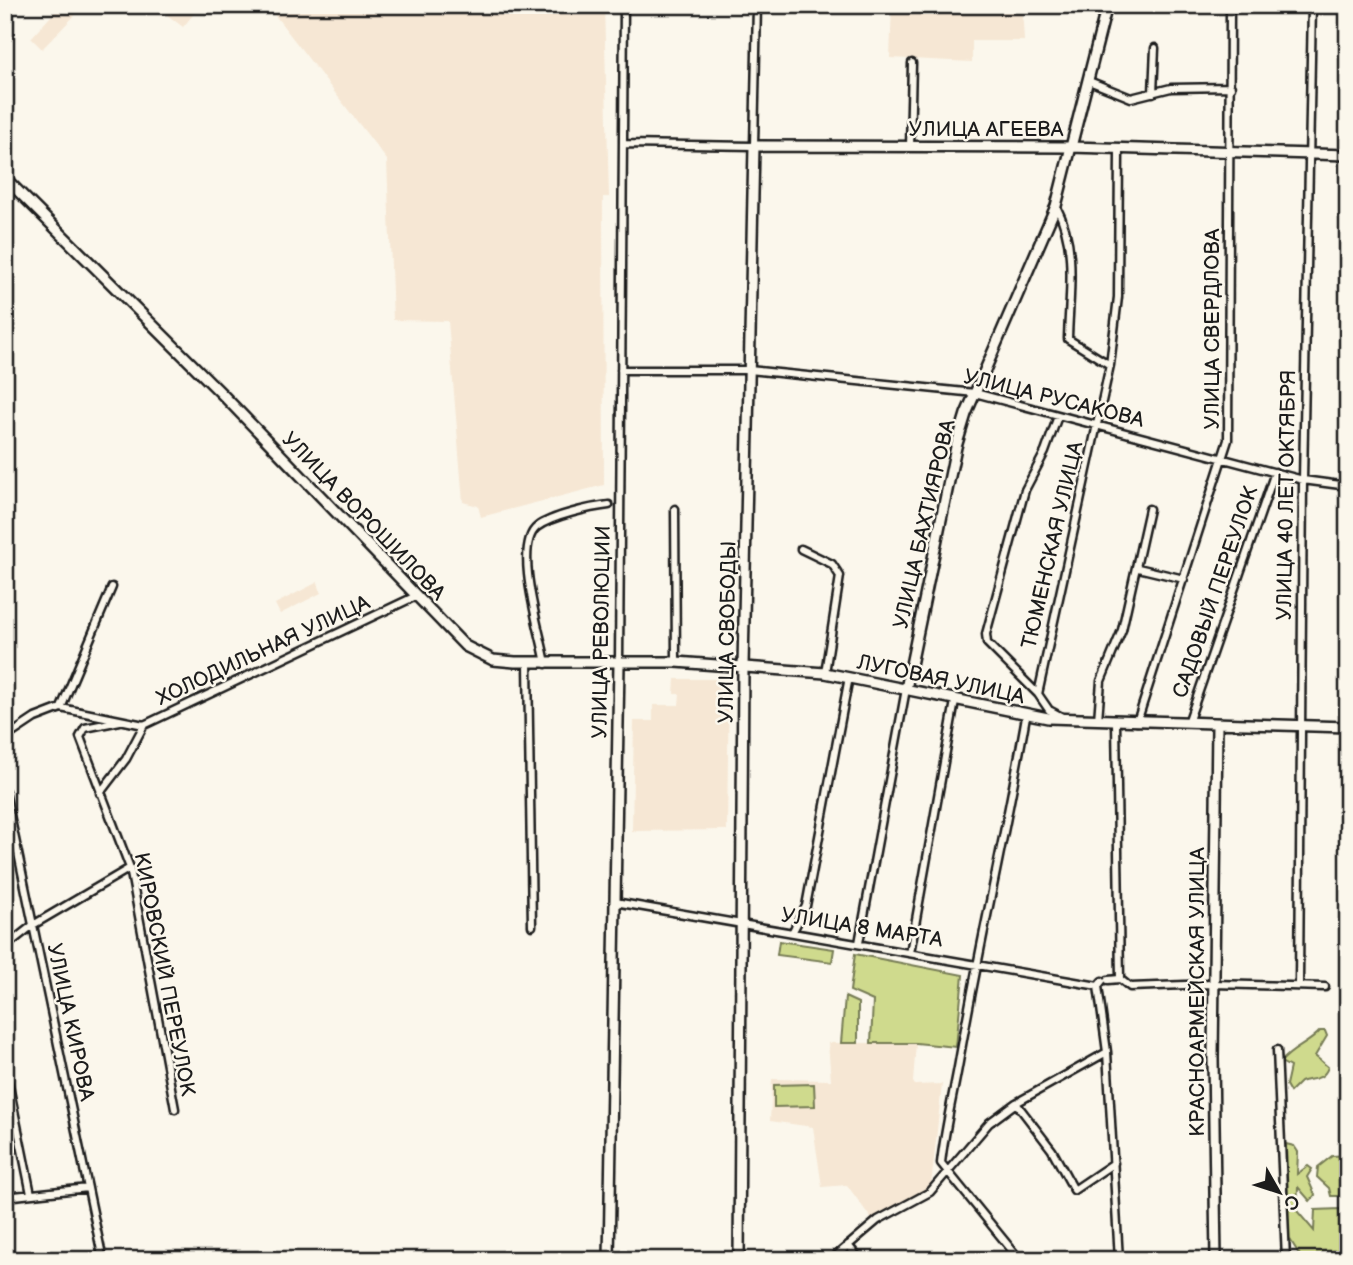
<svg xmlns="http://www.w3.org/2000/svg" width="1353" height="1265" viewBox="0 0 1353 1265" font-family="'Balsamiq Sans',sans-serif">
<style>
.built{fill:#f6e7d4}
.green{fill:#cfda8d;stroke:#767b54;stroke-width:2}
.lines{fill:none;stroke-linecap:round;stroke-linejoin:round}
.street-casing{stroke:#1c1c1c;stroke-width:11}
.secondary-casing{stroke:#1c1c1c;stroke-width:14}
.street{stroke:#fbf7ec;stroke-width:6}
.secondary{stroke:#fbf7ec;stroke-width:9}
.labels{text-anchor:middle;stroke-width:5;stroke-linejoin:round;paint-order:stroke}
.street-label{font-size:21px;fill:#1c1c1c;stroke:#fbf7ec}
</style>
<rect width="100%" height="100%" fill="#fbf7ec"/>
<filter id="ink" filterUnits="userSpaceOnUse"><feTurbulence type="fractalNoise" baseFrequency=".0143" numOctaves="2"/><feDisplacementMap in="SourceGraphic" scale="14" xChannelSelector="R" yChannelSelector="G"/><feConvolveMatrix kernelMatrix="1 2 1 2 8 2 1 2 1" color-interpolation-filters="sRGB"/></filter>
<g filter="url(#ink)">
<!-- built -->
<path class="built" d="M61,5H85L42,49L31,38Z
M154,5H201L183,27Z
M267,5H604L609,197H603L604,485L481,517L478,506L463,502L448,321L393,320L387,160Z
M892,5H1022L1024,41H972V62L890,58Z
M318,582L321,593L280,614L275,604Z
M675,679H729L727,830L632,831L634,721H653V705H679L680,694H674Z
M828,1043H916L913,1082L915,1085L942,1084L931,1186L873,1221L847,1185L822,1187L813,1127L770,1121L772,1079L831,1080Z"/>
<!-- green -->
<path class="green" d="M779,941L834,949L832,962L777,955Z
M855,954L963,975L956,1047L916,1043H871L873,1001L850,991Z
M845,997L858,1003V1043H841Z
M1320,1031H1325L1327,1036L1315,1056L1328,1067C1323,1082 1310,1078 1300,1082L1290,1092L1286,1085L1290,1067L1281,1062C1292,1048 1309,1044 1320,1031Z
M814,1084L815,1106L774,1107V1085Z
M1286,1144L1294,1146L1298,1152L1297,1174L1308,1166L1312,1169L1307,1177L1315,1195L1310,1201L1298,1187L1297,1211L1314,1231L1315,1210L1340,1209L1348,1219L1346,1260H1303L1289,1238Z
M1348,1155V1166L1339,1172V1177L1347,1178L1339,1196H1331L1329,1188L1317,1177L1318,1167L1332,1156Z"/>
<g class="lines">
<!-- street casing -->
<g class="street-casing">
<path id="street" d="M1089,81L1131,98L1171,88L1231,87
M1153,93L1155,48
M625,144L754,146L757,5
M910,147L912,63
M1056,206C1078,248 1069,293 1068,339L1110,365L1038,694L1049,710L1066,719
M1110,365L1118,297L1119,150
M621,370H749L975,393L1303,480L1348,486
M675,509L676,662
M801,549L832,564L840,576L825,673
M1138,568L1184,579
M528,663L532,926
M619,663L624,5
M546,664C542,637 512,547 537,527C551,516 591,507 609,505
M1038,694L987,643L986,634L1025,490L1045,452L1058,416
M61,708L112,587
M1098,720L1101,681L1122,630L1149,509
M120,721L85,728L80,737L130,868L175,1109
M1116,722L1120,979
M1137,722L1228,440L1230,5
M1188,723L1275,472
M5,738L35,718L61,708L144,725L416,596
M5,791L103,1260
M100,793L126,759L144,725
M615,902L1098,986L1102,981
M793,931L806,906L849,677
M859,943L906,689
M5,947L33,925L130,868
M910,953L955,701
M1108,980L1120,979L1130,987L1213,984L1325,987
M1299,985L1303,480L1312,5
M1098,986L1107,1052L1119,1260
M1277,1050L1286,1260
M5,1066L31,1194
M1016,1103L1052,1150L1074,1190L1114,1163
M5,1197L88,1188
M848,1245L860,1260
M831,1260L878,1220L930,1192L989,1123L1016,1103L1107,1052
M1020,1260L941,1163C945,1128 953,1096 959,1062C979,946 1006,832 1026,716"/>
</g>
<!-- secondary casing -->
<g class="secondary-casing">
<path id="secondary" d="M5,178L223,395L465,646L493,660L515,662H676L825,673L1048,718L1348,727
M906,689L956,447L966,414L1056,206L1107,5
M609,1260L619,663
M739,1260L743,666L754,146L1070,147L1348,155
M1216,1260L1213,1058L1217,724"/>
</g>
<!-- street -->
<use href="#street" class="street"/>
<!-- secondary -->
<use href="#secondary" class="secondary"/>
</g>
</g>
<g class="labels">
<!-- street labels -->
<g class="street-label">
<text x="986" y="136">УЛИЦА АГЕЕВА</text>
<text transform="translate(1212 329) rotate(-90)" y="7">УЛИЦА СВЕРДЛОВА</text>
<text transform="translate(1054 398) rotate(14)" y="7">УЛИЦА РУСАКОВА</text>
<text transform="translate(1286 495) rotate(-89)" y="7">УЛИЦА 40 ЛЕТ ОКТЯБРЯ</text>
<text transform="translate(364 516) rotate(46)" y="7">УЛИЦА ВОРОШИЛОВА</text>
<text transform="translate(924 524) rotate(-77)" y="7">УЛИЦА БАХТИЯРОВА</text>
<text transform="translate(1052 545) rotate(-77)" y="7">ТЮМЕНСКАЯ УЛИЦА</text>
<text transform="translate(1215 592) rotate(-71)" y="7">САДОВЫЙ ПЕРЕУЛОК</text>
<text transform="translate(601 632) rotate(-89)" y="7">УЛИЦА РЕВОЛЮЦИИ</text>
<text transform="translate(727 632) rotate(-89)" y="7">УЛИЦА СВОБОДЫ</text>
<text transform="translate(263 650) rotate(-25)" y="7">ХОЛОДИЛЬНАЯ УЛИЦА</text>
<text transform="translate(941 679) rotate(12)" y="7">ЛУГОВАЯ УЛИЦА</text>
<text transform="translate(862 927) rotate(9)" y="7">УЛИЦА 8 МАРТА</text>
<text transform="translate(165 974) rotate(79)" y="7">КИРОВСКИЙ ПЕРЕУЛОК</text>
<text transform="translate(1197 992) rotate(-90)" y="7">КРАСНОАРМЕЙСКАЯ УЛИЦА</text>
<text transform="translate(71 1022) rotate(78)" y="7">УЛИЦА КИРОВА</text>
</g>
</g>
<!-- margin -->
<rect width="1353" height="1265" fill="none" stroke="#fbf7ec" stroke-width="28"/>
<rect x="14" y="14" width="1325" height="1237" fill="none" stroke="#1c1c1c" stroke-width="2.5" filter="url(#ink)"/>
<!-- north arrow -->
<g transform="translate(1279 1192) rotate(129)" stroke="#fbf7ec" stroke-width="5" paint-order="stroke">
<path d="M0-5L12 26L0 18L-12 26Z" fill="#1c1c1c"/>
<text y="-10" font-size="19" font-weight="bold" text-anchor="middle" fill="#1c1c1c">С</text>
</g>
</svg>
